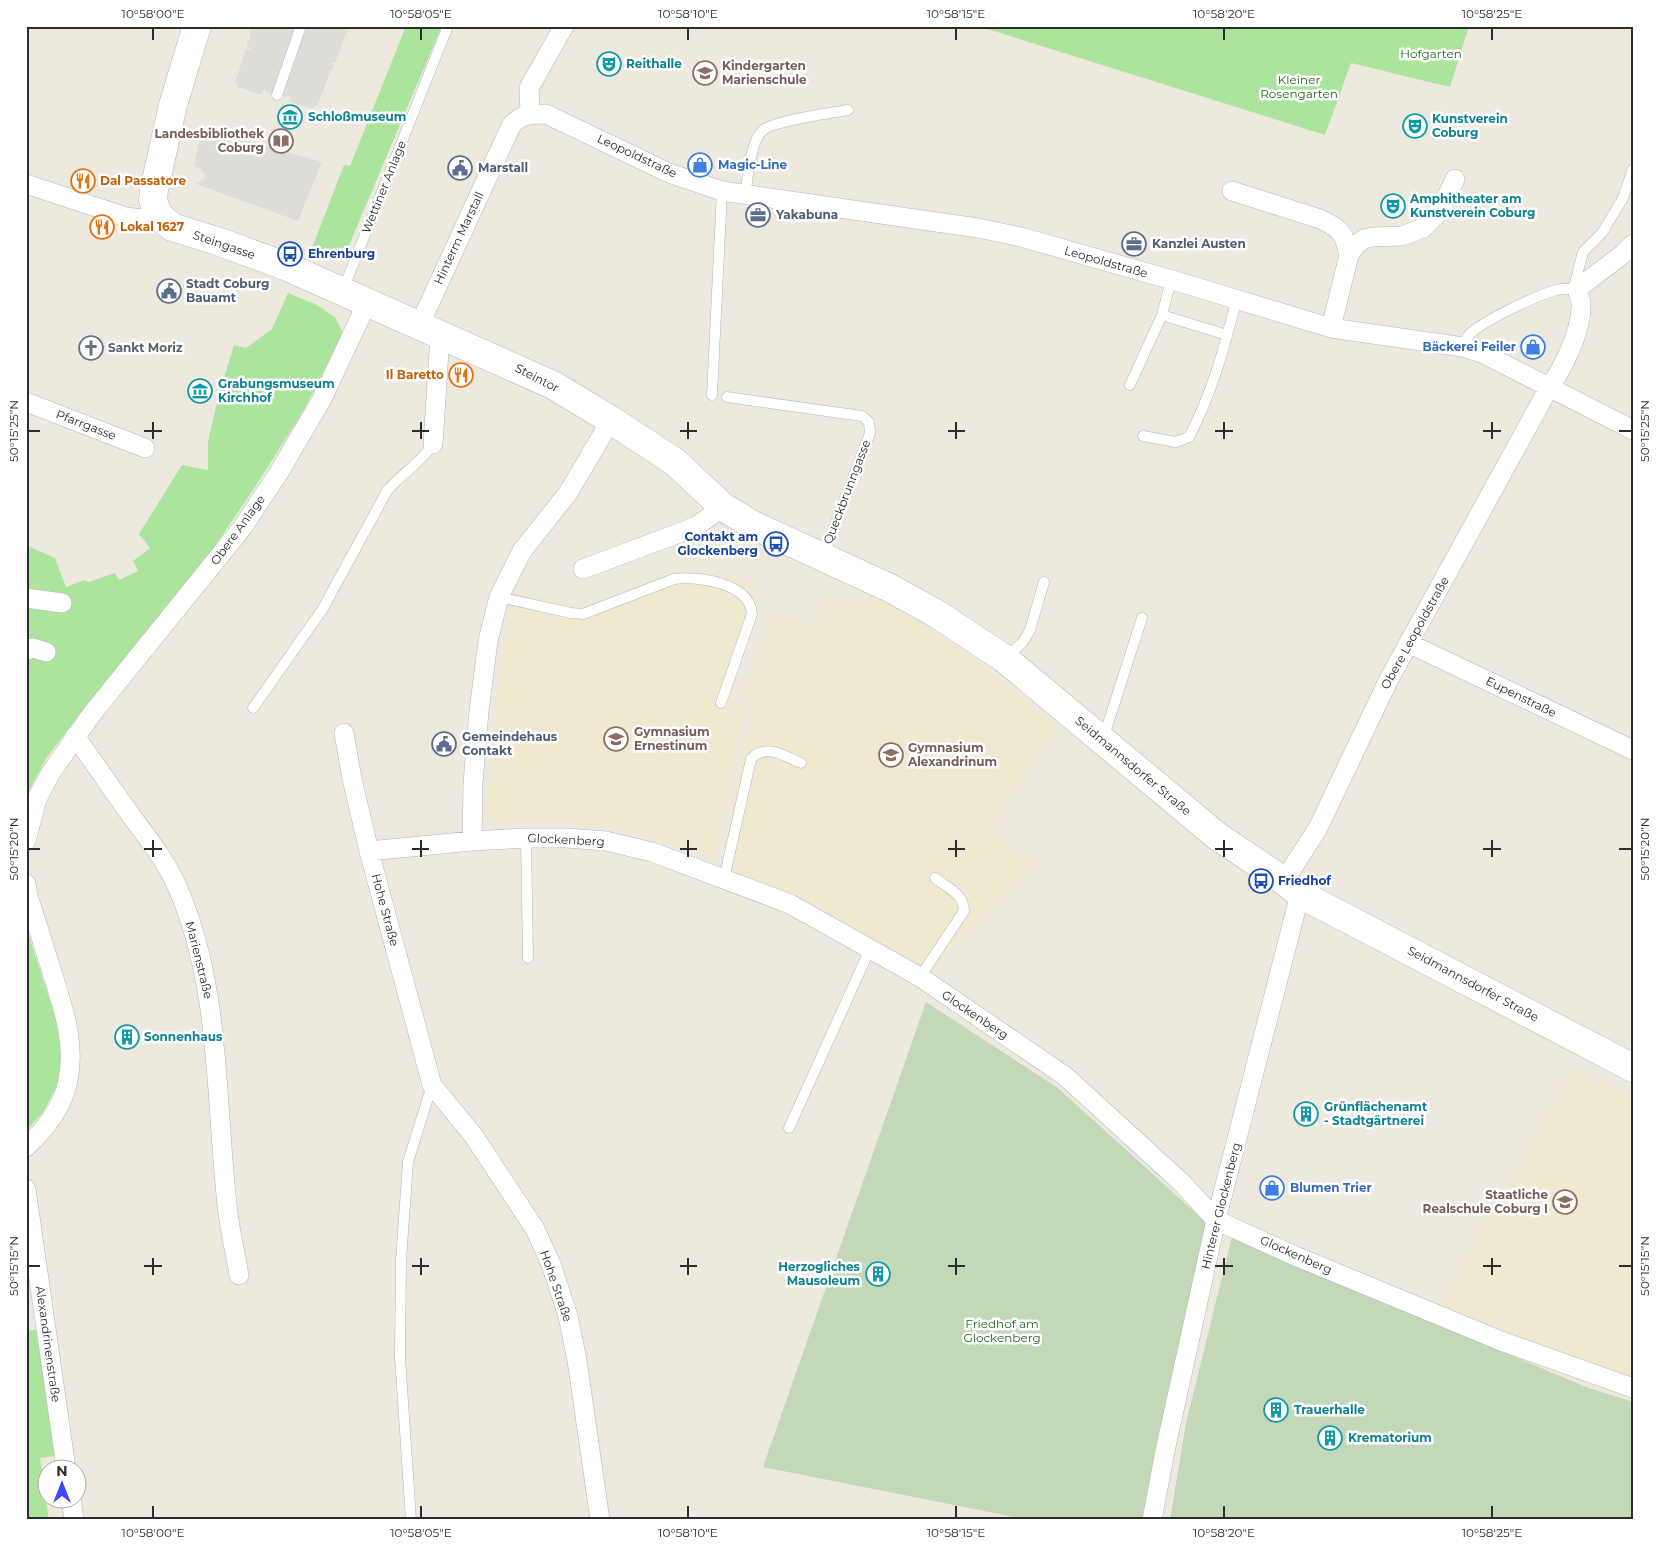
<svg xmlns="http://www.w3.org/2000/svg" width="1659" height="1546" viewBox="0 0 1659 1546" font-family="Montserrat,sans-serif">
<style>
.education{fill:#efe9cf}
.green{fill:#abe49c}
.cemetery{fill:#c2d8b6}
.plaza{fill:#dedcd6}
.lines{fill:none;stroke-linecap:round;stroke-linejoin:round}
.lane-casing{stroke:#b2b3c0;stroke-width:11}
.street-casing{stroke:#b2b3c0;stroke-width:20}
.secondary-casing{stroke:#b2b3c0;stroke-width:29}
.lane{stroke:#fff;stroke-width:10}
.street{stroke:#fff;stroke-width:19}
.secondary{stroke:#fff;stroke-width:28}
.ticks{fill:none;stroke:#2c2c2c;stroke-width:2}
.labels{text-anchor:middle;stroke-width:5;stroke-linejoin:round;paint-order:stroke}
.park-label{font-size:12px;fill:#216b1b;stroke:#fff}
.culture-label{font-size:12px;font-weight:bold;fill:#0d838f;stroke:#fff;text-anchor:start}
.education-label{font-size:12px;font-weight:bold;fill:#785e54;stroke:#fff;text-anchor:start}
.street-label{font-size:12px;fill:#2c2c2c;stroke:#fff}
.shop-label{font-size:12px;font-weight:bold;fill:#366cbe;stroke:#fff;text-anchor:start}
.service-label{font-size:12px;font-weight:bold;fill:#4e5e75;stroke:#fff;text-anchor:start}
.food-label{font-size:12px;font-weight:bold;fill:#c56008;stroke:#fff;text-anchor:start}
.transit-label{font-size:12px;font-weight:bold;fill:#164399;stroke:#fff;text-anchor:start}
.worship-label{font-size:12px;font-weight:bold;fill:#5b616d;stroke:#fff;text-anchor:start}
.neatline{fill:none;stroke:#2c2c2c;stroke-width:2}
.ticks-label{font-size:12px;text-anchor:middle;fill:#2c2c2c}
</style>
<rect width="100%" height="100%" fill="#eee9df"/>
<!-- education -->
<path class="education" d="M682,571H697L729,576L753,587L762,605L726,700L745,706L714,861L670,844L636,834L605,827L575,824H501L493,820L486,809L507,611L513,591L582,608L659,577Z
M870,595L946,639L983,666L1058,727L1019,782L989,829L1033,863L930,970L791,894L721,864L753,705L740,698L774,614L814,626L827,597L852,606L853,604L865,609Z
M1572,1070L1633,1098V1380L1550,1350L1440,1305Z"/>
<!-- green -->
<path class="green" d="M406,26H439L440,30L347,250L339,247L334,261L310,253L344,165L350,166Z
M978,26H1469L1450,87L1351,63L1325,135Z
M288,293L317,305L335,317L343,333L304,410L253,490L206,559L83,710L47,757L26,796V545L55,558L66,587L84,580L89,582L115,573L119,580L138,571L133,561L150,548L139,534L182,465L208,470V442L219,394L234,345L246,348L272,329Z
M26,927L59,1029L63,1053L58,1084L43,1112L26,1131Z
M39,1329L55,1456L40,1458L49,1520H26V1331Z"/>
<!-- cemetery -->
<path class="cemetery" d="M926,1002L1058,1088L1210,1226L1143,1520H1029L763,1467Z
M1232,1237L1586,1387L1633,1402V1520H1170L1186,1423Z"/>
<!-- plaza -->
<path class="plaza" d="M252,26H349L335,63H330L334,65L331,71H327L330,73L317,106H314V109L288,101L291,98L289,95L286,97L277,95L267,92L265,89L262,91L263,95L237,87L238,85L235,83L246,49L250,50V48L246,47L248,40L252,41L253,40L249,39Z
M202,128L242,139L243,141L246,140L270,147L272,150L274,148L322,162L298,221L196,184L204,179L205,175L201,169L194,166Z"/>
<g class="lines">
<!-- lane casing -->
<g class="lane-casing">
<path id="lane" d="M277,95L301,26
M745,195C748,179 750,143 762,131C771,121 831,113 848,110
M343,290L448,26
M1162,315L1227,335
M1463,347C1464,342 1466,338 1470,334C1483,321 1539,294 1557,290C1563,288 1570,289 1577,289L1575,283L1583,252L1602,233L1623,198L1633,169
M1130,385L1162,315L1171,280
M712,395L722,191
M727,397L862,416L869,422L870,433L823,557
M1143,436L1176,442L1189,437C1212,394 1225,345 1237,298
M499,597L571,613L583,614L674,579C699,576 750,583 752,614L721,703
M1006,658L1023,642L1030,630L1044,582
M253,708L322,610L387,491C402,473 420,464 433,444
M1103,739L1142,618
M526,838L528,958
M724,879L751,759C766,743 784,756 801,763
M920,977L964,911C964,894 948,888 935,878
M789,1128L870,949
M411,1520L400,1357L401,1260L408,1162L432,1085"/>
</g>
<!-- street casing -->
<g class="street-casing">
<path id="street" d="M530,114L529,88L564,26
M26,184L126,217L141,219L158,215
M1232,191L1320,219C1341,229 1344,232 1349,255
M419,326L511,126C520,114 532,114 546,114L669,173L722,191L978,228L1021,237L1186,284L1331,328L1463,347L1484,354L1633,430
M1331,328L1349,255L1357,244L1364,239L1372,237L1402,236L1423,228L1440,211L1455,179
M26,402L145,448
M433,444L440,335
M583,569L695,527L723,507
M26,598L62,603
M1410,644L1633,750
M26,650L33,648L46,652
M344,733L352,779L369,851L432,1085L473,1135L535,1229L551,1264L568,1316L577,1360L600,1520
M75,736C94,763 113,790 132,817C148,838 165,860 176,884C221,984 215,1096 227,1204C229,1227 235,1251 239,1275
M26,841L37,799L50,774L91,715L242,528L278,474L322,399L367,303
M472,841L473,783L479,711L488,641L499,597L522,551L568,493L611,420
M369,851L472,841L526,838H567L606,841L652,852L790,904L920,977L1065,1076L1181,1182L1216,1220L1293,1255L1501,1341L1633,1388
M1284,881L1318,828L1389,679L1545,395C1561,371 1582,333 1581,304C1581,299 1578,294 1577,289L1623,254L1633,244
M26,884L28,896C36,920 43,944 51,969C62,1005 76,1042 68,1080C64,1105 45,1130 26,1147
M26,1189L66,1468
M71,1498L74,1520
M1152,1520L1165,1451L1216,1220L1300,894"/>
</g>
<!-- secondary casing -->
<g class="secondary-casing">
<path id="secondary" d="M197,26L173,105L154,190L153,200L158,215L172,227L220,242L285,266L553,385L611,420L675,462L723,507L753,525L890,588L937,614L1005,659L1217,836L1284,881L1300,894L1633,1068"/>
</g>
<!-- lane -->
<use href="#lane" class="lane"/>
<!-- street -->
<use href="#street" class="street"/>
<!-- secondary -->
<use href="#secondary" class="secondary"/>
</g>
<!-- ticks -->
<path class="ticks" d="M153,28V40M421,28V40M688,28V40M956,28V40M1224,28V40M1492,28V40M153,422V439M421,422V439M688,422V439M956,422V439M1224,422V439M1492,422V439M28,431H40M144,431H162M412,431H429M680,431H697M948,431H965M1215,431H1233M1483,431H1501M1619,431H1632M153,840V857M421,840V857M688,840V857M956,840V857M1224,840V857M1492,840V857M28,849H40M144,849H162M412,849H429M680,849H697M948,849H965M1215,849H1233M1483,849H1501M1619,849H1632M153,1258V1275M421,1258V1275M688,1258V1275M956,1258V1275M1224,1258V1275M1492,1258V1275M28,1266H40M144,1266H162M412,1266H429M680,1266H697M948,1266H965M1215,1266H1233M1483,1266H1501M1619,1266H1632M153,1506V1518M421,1506V1518M688,1506V1518M956,1506V1518M1224,1506V1518M1492,1506V1518"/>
<!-- icons -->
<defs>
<g id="theatre-ring" transform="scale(1.25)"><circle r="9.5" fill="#fff" stroke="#0f9aa8" stroke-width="1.5"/><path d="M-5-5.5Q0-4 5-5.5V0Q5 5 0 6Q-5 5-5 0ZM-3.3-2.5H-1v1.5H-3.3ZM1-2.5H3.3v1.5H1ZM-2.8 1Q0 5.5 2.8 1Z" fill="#0f9aa8"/></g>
<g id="school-ring" transform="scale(1.25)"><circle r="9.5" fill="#fff" stroke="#8d6e63" stroke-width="1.5"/><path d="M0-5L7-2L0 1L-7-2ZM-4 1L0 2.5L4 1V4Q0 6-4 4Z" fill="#8d6e63"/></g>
<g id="museum-ring" transform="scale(1.25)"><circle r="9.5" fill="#fff" stroke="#0f9aa8" stroke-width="1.5"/><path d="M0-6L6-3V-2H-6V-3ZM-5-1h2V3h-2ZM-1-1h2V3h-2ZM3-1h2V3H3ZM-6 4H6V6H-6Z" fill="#0f9aa8"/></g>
<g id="library-ring" transform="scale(1.25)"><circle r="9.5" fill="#fff" stroke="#8d6e63" stroke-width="1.5"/><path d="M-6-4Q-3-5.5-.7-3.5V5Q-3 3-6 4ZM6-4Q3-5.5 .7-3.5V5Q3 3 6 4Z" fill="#8d6e63"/></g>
<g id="shop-ring" transform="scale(1.25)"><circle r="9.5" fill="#fff" stroke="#3f7fe0" stroke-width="1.5"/><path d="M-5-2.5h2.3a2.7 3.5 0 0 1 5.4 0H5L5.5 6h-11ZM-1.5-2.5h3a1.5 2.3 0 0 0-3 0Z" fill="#3f7fe0"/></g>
<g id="civic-ring" transform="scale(1.25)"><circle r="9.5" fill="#fff" stroke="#5c6f8a" stroke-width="1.5"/><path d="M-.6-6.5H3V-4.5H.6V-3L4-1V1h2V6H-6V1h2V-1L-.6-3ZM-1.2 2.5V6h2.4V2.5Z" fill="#5c6f8a"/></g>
<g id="restaurant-ring" transform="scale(1.25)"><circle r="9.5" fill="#fff" stroke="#e8710a" stroke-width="1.5"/><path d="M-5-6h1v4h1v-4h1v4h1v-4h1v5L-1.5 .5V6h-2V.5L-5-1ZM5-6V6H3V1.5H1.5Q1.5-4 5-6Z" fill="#e8710a"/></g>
<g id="office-ring" transform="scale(1.25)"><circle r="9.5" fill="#fff" stroke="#5c6f8a" stroke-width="1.5"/><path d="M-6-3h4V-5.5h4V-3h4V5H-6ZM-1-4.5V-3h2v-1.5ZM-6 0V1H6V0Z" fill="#5c6f8a"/></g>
<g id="bus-ring" transform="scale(1.25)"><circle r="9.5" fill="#fff" stroke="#1a4fb4" stroke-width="1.5"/><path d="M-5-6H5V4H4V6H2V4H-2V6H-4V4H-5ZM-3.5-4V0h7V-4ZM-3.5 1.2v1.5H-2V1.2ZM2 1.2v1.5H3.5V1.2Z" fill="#1a4fb4"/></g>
<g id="church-ring" transform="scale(1.25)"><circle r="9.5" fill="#fff" stroke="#6b7280" stroke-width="1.5"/><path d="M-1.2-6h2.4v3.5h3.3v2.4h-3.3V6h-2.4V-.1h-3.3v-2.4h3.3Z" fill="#6b7280"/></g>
<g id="building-ring" transform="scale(1.25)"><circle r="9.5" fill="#fff" stroke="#0f9aa8" stroke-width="1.5"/><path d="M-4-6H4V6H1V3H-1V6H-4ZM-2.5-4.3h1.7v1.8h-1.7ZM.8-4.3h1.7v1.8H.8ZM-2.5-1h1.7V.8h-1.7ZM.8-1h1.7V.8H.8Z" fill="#0f9aa8"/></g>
</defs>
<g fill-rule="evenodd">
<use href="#theatre-ring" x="609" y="64"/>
<use href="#school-ring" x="705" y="73"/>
<use href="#museum-ring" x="290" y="117"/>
<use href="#theatre-ring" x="1415" y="126"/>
<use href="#library-ring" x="281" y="141"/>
<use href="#shop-ring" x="700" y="165"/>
<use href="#civic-ring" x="460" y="168"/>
<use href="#restaurant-ring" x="83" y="181"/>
<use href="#theatre-ring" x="1393" y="206"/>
<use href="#office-ring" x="758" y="215"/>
<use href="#restaurant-ring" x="102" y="227"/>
<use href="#office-ring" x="1134" y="244"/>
<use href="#bus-ring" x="290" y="254"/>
<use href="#civic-ring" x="169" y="291"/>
<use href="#shop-ring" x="1533" y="347"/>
<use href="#church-ring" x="91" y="348"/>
<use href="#restaurant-ring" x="461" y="375"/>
<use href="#museum-ring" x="200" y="391"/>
<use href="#bus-ring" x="776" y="544"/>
<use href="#school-ring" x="616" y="739"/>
<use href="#civic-ring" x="444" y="744"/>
<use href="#school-ring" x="891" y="755"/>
<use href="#bus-ring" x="1261" y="881"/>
<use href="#building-ring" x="127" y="1037"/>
<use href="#building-ring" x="1306" y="1114"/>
<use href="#shop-ring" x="1272" y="1188"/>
<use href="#school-ring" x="1565" y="1202"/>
<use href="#building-ring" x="878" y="1274"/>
<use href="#building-ring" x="1276" y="1410"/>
<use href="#building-ring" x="1330" y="1438"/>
</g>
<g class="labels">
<!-- park labels -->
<g class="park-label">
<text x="1431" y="58">Hofgarten</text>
<text x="1299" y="84">Kleiner<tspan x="1299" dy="14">Rosengarten</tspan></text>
<text x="1002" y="1328">Friedhof am<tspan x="1002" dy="14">Glockenberg</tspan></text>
</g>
<!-- culture labels -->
<g class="culture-label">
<text x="626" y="68">Reithalle</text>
<text x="308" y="121">Schloßmuseum</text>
<text x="1432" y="123">Kunstverein<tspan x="1432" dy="14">Coburg</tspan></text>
<text x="1410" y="203">Amphitheater am<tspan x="1410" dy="14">Kunstverein Coburg</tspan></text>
<text x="218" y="388">Grabungsmuseum<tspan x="218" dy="14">Kirchhof</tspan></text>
<text x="144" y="1041">Sonnenhaus</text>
<text x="1324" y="1111">Grünflächenamt<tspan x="1324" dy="14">- Stadtgärtnerei</tspan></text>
<text x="860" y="1271" text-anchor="end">Herzogliches<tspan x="860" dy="14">Mausoleum</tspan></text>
<text x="1294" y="1414">Trauerhalle</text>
<text x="1348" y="1442">Krematorium</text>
</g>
<!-- education labels -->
<g class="education-label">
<text x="722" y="70">Kindergarten<tspan x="722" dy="14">Marienschule</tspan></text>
<text x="264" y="138" text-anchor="end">Landesbibliothek<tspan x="264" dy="14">Coburg</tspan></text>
<text x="634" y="736">Gymnasium<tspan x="634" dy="14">Ernestinum</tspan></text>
<text x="908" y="752">Gymnasium<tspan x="908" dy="14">Alexandrinum</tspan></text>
<text x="1548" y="1199" text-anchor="end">Staatliche<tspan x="1548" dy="14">Realschule Coburg I</tspan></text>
</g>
<!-- street labels -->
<g class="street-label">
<text transform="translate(637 156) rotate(25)" y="4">Leopoldstraße</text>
<text transform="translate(384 187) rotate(-68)" y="4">Wettiner Anlage</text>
<text transform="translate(459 238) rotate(-65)" y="4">Hinterm Marstall</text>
<text transform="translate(224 245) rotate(19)" y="4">Steingasse</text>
<text transform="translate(1106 262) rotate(16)" y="4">Leopoldstraße</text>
<text transform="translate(537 378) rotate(27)" y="4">Steintor</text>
<text transform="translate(86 425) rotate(21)" y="4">Pfarrgasse</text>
<text transform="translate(847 492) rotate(-69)" y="4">Queckbrunngasse</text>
<text transform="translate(238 530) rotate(-54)" y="4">Obere Anlage</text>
<text transform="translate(1415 633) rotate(-61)" y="4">Obere Leopoldstraße</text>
<text transform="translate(1521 697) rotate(26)" y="4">Eupenstraße</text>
<text transform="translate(1133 766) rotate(40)" y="4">Seidmannsdorfer Straße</text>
<text transform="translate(566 840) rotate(3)" y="4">Glockenberg</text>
<text transform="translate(385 910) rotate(75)" y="4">Hohe Straße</text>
<text transform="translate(199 960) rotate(76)" y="4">Marienstraße</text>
<text transform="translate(1473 984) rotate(28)" y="4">Seidmannsdorfer Straße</text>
<text transform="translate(975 1015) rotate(34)" y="4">Glockenberg</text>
<text transform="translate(1221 1206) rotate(-76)" y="4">Hinterer Glockenberg</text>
<text transform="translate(1296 1255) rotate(24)" y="4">Glockenberg</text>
<text transform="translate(556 1286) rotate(71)" y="4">Hohe Straße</text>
<text transform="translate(48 1344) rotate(82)" y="4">Alexandrinenstraße</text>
</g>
<!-- shop labels -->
<g class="shop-label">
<text x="718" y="169">Magic-Line</text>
<text x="1516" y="351" text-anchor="end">Bäckerei Feiler</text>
<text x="1290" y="1192">Blumen Trier</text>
</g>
<!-- service labels -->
<g class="service-label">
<text x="478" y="172">Marstall</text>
<text x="776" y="219">Yakabuna</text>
<text x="1152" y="248">Kanzlei Austen</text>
<text x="186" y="288">Stadt Coburg<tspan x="186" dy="14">Bauamt</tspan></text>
<text x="462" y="741">Gemeindehaus<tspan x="462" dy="14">Contakt</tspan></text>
</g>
<!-- food labels -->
<g class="food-label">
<text x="100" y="185">Dal Passatore</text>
<text x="120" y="231">Lokal 1627</text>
<text x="444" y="379" text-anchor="end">Il Baretto</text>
</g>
<!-- transit labels -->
<g class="transit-label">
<text x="308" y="258">Ehrenburg</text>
<text x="758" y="541" text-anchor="end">Contakt am<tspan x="758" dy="14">Glockenberg</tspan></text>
<text x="1278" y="885">Friedhof</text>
</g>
<!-- worship labels -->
<g class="worship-label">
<text x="108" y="352">Sankt Moriz</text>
</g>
</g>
<!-- border -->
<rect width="1659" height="1546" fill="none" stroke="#ffffff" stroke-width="55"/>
<!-- north arrow -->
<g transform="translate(62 1484)"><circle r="24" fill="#ffffff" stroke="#ababab"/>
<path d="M0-4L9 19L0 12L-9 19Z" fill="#404afa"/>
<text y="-8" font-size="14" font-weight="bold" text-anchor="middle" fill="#2c2c2c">N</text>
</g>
<rect x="28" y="28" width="1604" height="1490" class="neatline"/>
<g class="ticks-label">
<text x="153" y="18">10°58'00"E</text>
<text x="421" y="18">10°58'05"E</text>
<text x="688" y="18">10°58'10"E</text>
<text x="956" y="18">10°58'15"E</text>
<text x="1224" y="18">10°58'20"E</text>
<text x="1492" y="18">10°58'25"E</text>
<text transform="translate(14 431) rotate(-90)" y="4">50°15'25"N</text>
<text transform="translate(1645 431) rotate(-90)" y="4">50°15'25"N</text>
<text transform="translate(14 849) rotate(-90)" y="4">50°15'20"N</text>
<text transform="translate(1645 849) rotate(-90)" y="4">50°15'20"N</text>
<text transform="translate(14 1266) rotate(-90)" y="4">50°15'15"N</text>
<text transform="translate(1645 1266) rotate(-90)" y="4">50°15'15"N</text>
<text x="153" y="1537">10°58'00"E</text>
<text x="421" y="1537">10°58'05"E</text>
<text x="688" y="1537">10°58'10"E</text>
<text x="956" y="1537">10°58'15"E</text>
<text x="1224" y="1537">10°58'20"E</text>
<text x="1492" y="1537">10°58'25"E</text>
</g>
</svg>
